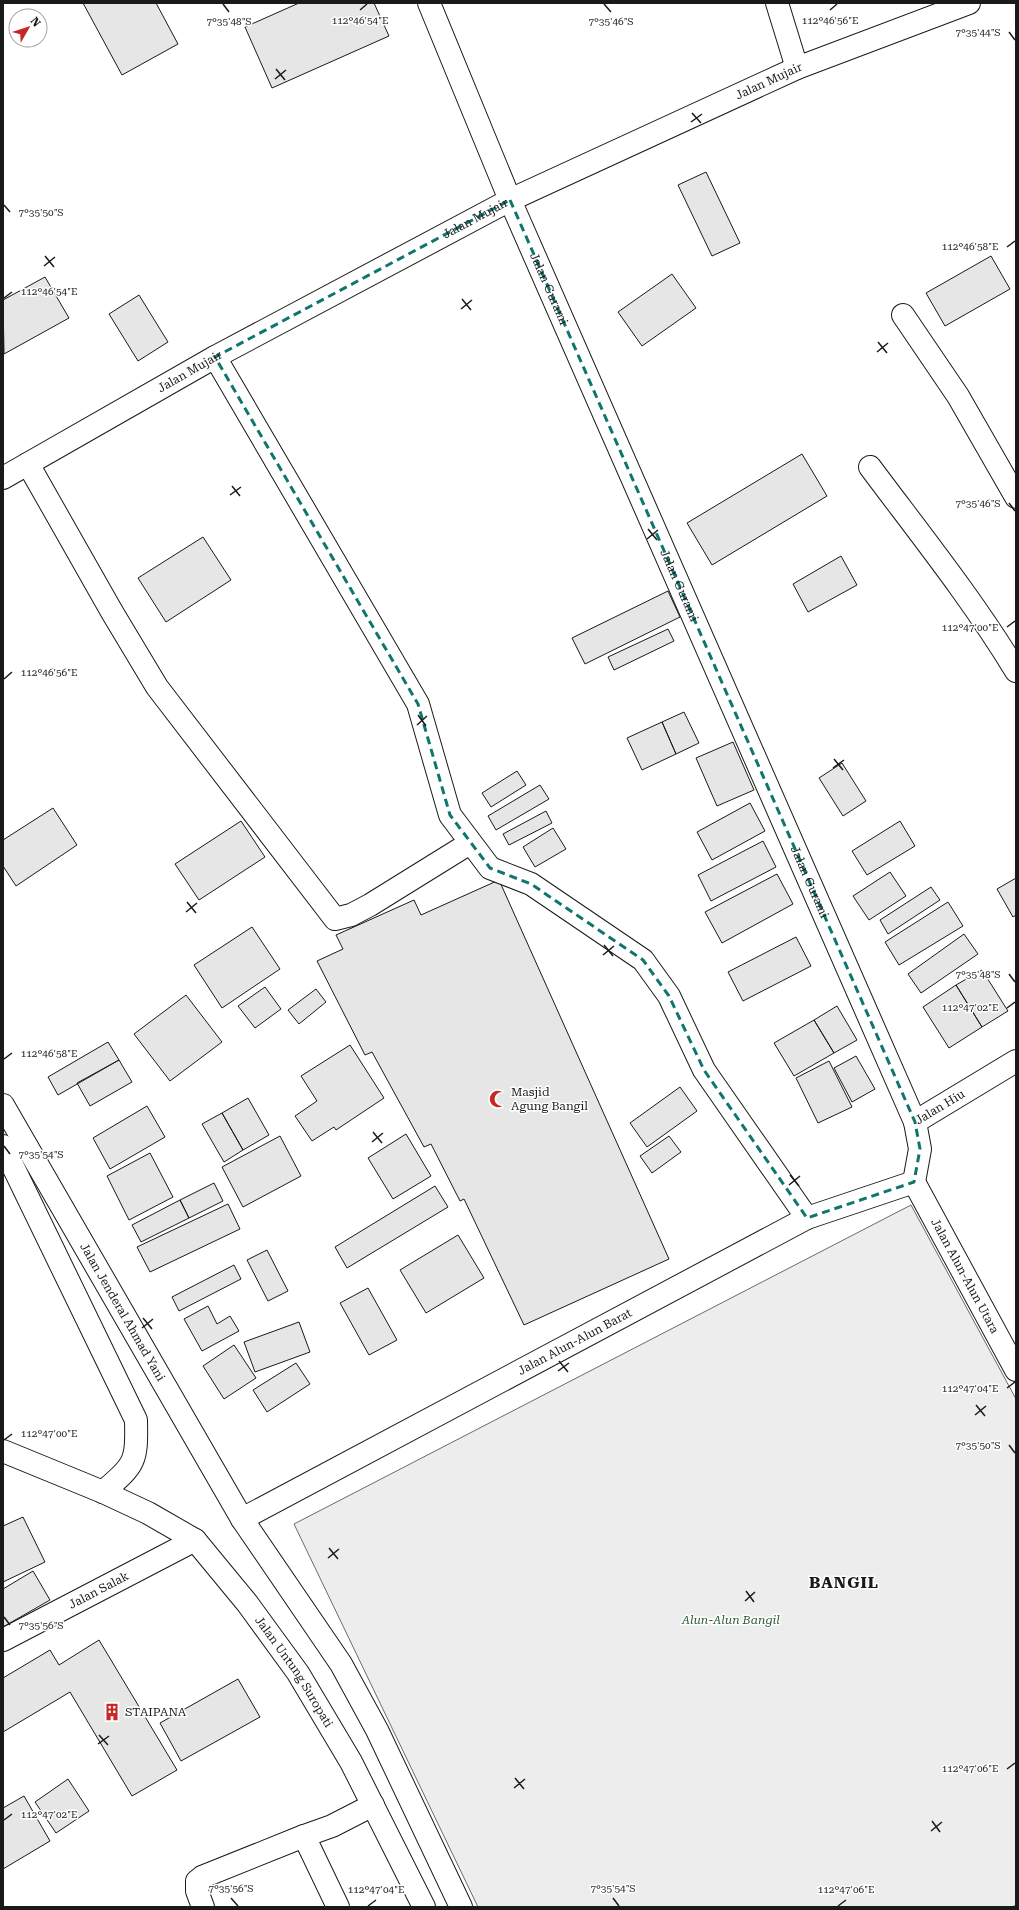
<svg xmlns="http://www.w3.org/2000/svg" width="1019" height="1910" viewBox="0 0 1019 1910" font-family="'Roboto Serif',serif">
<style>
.built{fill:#ededed;stroke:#6a6a6a}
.building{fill:#e6e6e6;stroke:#1a1a1a}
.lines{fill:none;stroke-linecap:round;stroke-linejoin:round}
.street-casing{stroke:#1a1a1a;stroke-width:24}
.highway-casing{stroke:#1a1a1a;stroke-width:24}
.street{stroke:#fff;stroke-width:22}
.highway{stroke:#fff;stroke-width:22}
.marked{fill:none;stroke:#0f766e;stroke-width:3;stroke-dasharray:8 5;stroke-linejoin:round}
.ticks{fill:none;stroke:#1a1a1a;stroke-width:1.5}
.labels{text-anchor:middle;stroke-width:3;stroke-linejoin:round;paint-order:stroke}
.street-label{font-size:12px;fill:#1a1a1a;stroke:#fff}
.poi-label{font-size:12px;fill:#1a1a1a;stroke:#fff;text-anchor:start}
.park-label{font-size:12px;font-style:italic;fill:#2b5a34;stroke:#fff}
.district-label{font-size:16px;font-weight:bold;letter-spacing:1px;fill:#1a1a1a;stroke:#fff}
.ticks-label{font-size:10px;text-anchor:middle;fill:#1a1a1a;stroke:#fff;stroke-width:3;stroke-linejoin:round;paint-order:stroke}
</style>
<rect width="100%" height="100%" fill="#fff"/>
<!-- built -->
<path class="built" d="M911,1205L1016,1399V1905L1012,1907H478L294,1524Z"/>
<!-- building -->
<path class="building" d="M83,3H156L178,44L122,75Z
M299,3H374L389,36L272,88L245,27Z
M706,172L740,243L712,256L678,185Z
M991,256L1010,289L945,326L926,293Z
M672,274L696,308L642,346L618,312Z
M45,277L69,318L4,354L3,300Z
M139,295L168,342L138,361L109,314Z
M802,454L827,496L712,565L687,523Z
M203,537L231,580L166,622L138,578Z
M841,556L857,585L808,612L793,584Z
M668,591L680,617L585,664L572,638Z
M668,629L674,641L614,670L608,657Z
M684,712L699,743L676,754L662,722Z
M662,722L676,754L642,770L627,738Z
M733,742L754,790L717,806L696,758Z
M842,763L866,801L843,816L819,778Z
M517,771L526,785L491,807L482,793Z
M540,785L549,799L496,830L488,816Z
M750,803L765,831L712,860L697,832Z
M53,808L77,845L16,886L3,866V840Z
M546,811L552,823L509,845L503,834Z
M241,821L265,857L199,900L175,864Z
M900,821L915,846L867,875L852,851Z
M553,828L566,849L535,867L523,847Z
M763,841L776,867L711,901L698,875Z
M890,872L906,896L869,920L853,896Z
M777,874L793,904L722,943L705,912Z
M1016,878V915L1013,917L997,889Z
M499,880L669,1259L524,1325L464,1199L460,1201L431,1144L424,1147L372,1052L365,1055L317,961L343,949L336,935L414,900L421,915Z
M931,887L940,900L888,934L880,920Z
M948,902L963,926L899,965L885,942Z
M252,927L280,969L222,1008L194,965Z
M964,934L978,954L921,993L908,974Z
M796,937L811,966L743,1001L728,972Z
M982,970L1008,1011L982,1027L956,985Z
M956,985L982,1027L949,1048L923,1007Z
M265,987L281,1009L255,1028L238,1006Z
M316,989L326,1002L299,1024L288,1010Z
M186,995L222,1042L170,1081L134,1034Z
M837,1006L857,1040L834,1053L814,1020Z
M814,1020L834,1053L794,1076L774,1043Z
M108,1042L119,1060L58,1095L48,1077Z
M350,1045L384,1098L336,1130L334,1127L312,1141L295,1116L317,1101L301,1076Z
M856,1056L875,1089L852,1102L834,1068Z
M119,1060L132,1082L90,1106L77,1083Z
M829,1061L852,1107L818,1123L796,1078Z
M680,1087L697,1111L647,1147L630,1123Z
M248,1098L269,1135L243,1150L222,1113Z
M147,1106L165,1137L110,1169L93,1138Z
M222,1113L243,1150L224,1162L202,1124Z
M406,1134L431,1176L393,1199L368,1158Z
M280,1136L301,1176L243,1207L222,1167Z
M669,1136L681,1152L652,1173L640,1156Z
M150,1153L173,1197L129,1220L107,1176Z
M214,1183L223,1201L189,1218L180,1200Z
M435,1186L448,1207L347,1268L335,1247Z
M180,1200L189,1218L141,1242L132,1225Z
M228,1204L240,1229L150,1272L137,1247Z
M458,1235L484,1278L426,1313L400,1270Z
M267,1250L288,1291L268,1301L247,1260Z
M234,1265L241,1279L179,1311L172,1297Z
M368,1288L397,1340L369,1355L340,1303Z
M208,1306L217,1324L230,1316L239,1331L202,1351L184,1319Z
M299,1322L310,1352L255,1372L244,1342Z
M234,1345L256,1378L224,1399L203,1366Z
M296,1363L310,1384L267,1412L253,1390Z
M23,1517L45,1562L3,1582V1526Z
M33,1571L50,1600L3,1627V1589Z
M99,1640L177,1770L132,1796L70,1692L3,1732V1678L50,1650L59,1665Z
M238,1679L260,1717L181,1761L160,1723Z
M68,1779L89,1811L56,1833L35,1802Z
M24,1796L50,1841L3,1869V1808Z"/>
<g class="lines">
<!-- street casing -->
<g class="street-casing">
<g id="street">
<path id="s1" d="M429,3L510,200L915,1122"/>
<path d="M777,3L797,68"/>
<path d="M903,315L958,396L1016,497"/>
<path d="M215,357L418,704L450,815L490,868L531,884L643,960L669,996L704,1070L807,1218"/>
<path d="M28,464L112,612L157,687L335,919L351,915L370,905L470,843"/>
<path d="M870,467C920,534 973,600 1016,671"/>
<path id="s2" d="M3,478L215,357L510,200L797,68L969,3"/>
<path id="s3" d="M914,1182L1016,1370"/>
<path id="s4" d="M914,1182L920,1149L915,1122L1016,1061"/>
<path id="s5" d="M242,1519L807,1218L914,1182"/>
<path id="s6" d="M3,1640L195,1540"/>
<path d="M203,1907L197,1891V1881L202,1877L304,1836"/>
<path d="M338,1907L304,1836L332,1826L373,1805"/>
</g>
</g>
<!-- highway casing -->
<g class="highway-casing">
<g id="highway">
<path id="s7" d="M3,1105L242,1519L341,1664L377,1730L461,1907"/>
<path d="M3,1146L136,1420C137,1463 135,1464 103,1492"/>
<path id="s8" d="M3,1451L103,1492L148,1513L195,1540L247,1603L298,1673L351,1762L424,1907"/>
</g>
</g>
<!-- street -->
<use href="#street" class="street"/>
<!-- highway -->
<use href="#highway" class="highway"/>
</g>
<!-- marked area -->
<path class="marked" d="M510,200L915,1122L920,1149L914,1182L807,1218L704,1070L669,996L643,960L531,884L490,868L450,815L418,704L215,357Z"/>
<!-- ticks -->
<path class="ticks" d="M223,4L229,12M604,4L611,12M360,10L367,4M830,10L837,4M1009,32L1015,40M276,69L285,80M275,79L286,70M692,113L701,123M691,122L702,114M4,205L10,212M1007,247L1015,241M45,256L54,267M44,266L55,257M4,298L12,292M462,299L471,310M461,309L472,300M878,342L887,353M877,352L888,343M232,486L240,496M230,495L241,487M1009,503L1015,511M648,529L657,540M647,539L658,530M1007,627L1015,621M4,679L12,672M418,715L426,726M417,725L427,716M834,759L843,770M833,768L844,760M187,902L196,913M186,912L197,903M604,945L613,956M603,955L614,946M1009,974L1015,982M1007,1008L1015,1002M4,1059L12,1053M373,1132L382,1143M372,1142L383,1133M4,1146L10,1154M790,1175L799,1186M789,1185L800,1176M143,1318L152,1329M142,1328L153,1319M559,1361L568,1372M558,1371L569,1363M1007,1388L1015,1382M976,1405L985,1416M975,1415L986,1406M4,1440L12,1434M1009,1445L1015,1453M329,1548L338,1559M328,1558L339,1549M746,1591L754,1602M745,1601L755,1592M4,1617L10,1625M99,1735L108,1745M98,1744L109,1736M1007,1769L1015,1763M515,1778L524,1789M514,1788L525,1779M4,1820L12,1814M932,1821L940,1832M931,1831L942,1822M231,1898L238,1906M613,1898L619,1906M368,1906L376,1900M838,1906L846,1900"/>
<!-- icons -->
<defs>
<g id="mosque-bare" transform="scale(1.38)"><path d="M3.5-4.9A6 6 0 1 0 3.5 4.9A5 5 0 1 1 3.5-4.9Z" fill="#c62828" stroke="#fff" stroke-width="2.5" paint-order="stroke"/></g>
<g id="building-bare" transform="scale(1.38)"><path d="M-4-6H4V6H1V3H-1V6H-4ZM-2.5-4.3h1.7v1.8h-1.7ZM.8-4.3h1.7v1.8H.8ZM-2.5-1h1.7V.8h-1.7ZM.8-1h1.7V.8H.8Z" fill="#c62828" stroke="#fff" stroke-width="2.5" paint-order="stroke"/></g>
</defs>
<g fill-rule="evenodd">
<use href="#mosque-bare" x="498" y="1099"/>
<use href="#building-bare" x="112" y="1712"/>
</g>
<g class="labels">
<!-- street labels -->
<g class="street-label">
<text dy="4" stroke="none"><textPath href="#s2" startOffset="863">Jalan Mujair</textPath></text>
<text dy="4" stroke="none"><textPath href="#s2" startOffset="539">Jalan Mujair</textPath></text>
<text dy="4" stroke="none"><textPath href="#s1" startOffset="310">Jalan Gurami</textPath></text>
<text dy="4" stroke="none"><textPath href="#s2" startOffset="215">Jalan Mujair</textPath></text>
<text dy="4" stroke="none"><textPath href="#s1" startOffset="634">Jalan Gurami</textPath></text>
<text dy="4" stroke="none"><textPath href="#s1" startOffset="958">Jalan Gurami</textPath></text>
<text dy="4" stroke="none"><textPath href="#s4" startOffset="90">Jalan Hiu</textPath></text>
<text dy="4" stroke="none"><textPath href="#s3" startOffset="107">Jalan Alun-Alun Utara</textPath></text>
<text dy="4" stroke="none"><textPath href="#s7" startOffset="239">Jalan Jenderal Ahmad Yani</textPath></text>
<text dy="4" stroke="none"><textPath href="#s5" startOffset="377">Jalan Alun-Alun Barat</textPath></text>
<text dy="4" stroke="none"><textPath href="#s6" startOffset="108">Jalan Salak</textPath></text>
<text dy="4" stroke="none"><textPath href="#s8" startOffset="377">Jalan Untung Suropati</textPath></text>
</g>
<!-- poi labels -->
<g class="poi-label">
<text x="511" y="1096">Masjid<tspan x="511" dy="14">Agung Bangil</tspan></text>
<text x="125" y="1716">STAIPANA</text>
</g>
<!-- park labels -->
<g class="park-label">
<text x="731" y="1624">Alun-Alun Bangil</text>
</g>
<!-- district labels -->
<g class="district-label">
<text x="844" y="1588">BANGIL</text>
</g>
</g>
<g class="ticks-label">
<text x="360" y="24">112°46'54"E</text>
<text x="830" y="24">112°46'56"E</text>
<text x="229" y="25">7°35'48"S</text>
<text x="611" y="25">7°35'46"S</text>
<text x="978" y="36">7°35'44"S</text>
<text x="41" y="216">7°35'50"S</text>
<text x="970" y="250">112°46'58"E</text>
<text x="49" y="295">112°46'54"E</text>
<text x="978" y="507">7°35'46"S</text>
<text x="970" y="631">112°47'00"E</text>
<text x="49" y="676">112°46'56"E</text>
<text x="978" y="978">7°35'48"S</text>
<text x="970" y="1011">112°47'02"E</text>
<text x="49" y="1057">112°46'58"E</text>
<text x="41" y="1158">7°35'54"S</text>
<text x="970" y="1392">112°47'04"E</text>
<text x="49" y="1437">112°47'00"E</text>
<text x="978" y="1449">7°35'50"S</text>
<text x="41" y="1629">7°35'56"S</text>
<text x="970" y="1772">112°47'06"E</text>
<text x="49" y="1818">112°47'02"E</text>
<text x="231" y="1892">7°35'56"S</text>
<text x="613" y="1892">7°35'54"S</text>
<text x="376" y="1893">112°47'04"E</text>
<text x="846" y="1893">112°47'06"E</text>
</g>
<!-- border -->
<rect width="1019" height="1910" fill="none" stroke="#1a1a1a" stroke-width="8"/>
<!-- north arrow -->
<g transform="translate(28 28) rotate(51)"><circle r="19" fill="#ffffff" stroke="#a3a3a3"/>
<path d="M0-3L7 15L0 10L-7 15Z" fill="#c62828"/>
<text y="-6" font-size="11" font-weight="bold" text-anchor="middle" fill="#1a1a1a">N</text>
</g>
</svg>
